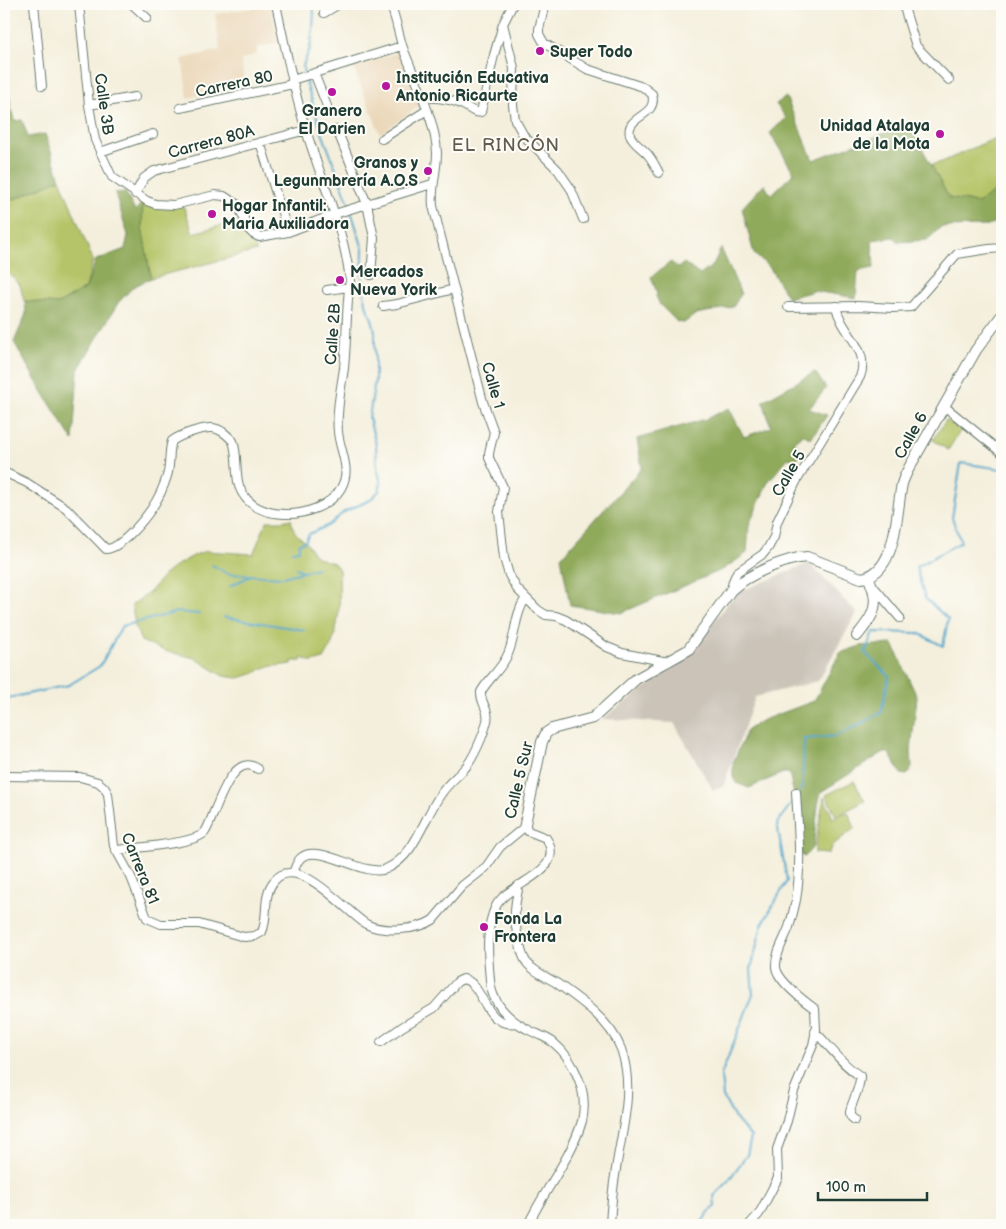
<svg xmlns="http://www.w3.org/2000/svg" width="1006" height="1229" viewBox="0 0 1006 1229" font-family="'Balsamiq Sans',sans-serif">
<style>
.built{fill:#ebd8ba}
.industrial{fill:#cbc3b8}
.green{fill:#b5c467;stroke:#6a804e}
.forest{fill:#90aa5c;stroke:#587448}
.lines{fill:none;stroke-linecap:round;stroke-linejoin:round}
.stream{stroke:#4fa5cb;stroke-width:2}
.minor-casing{stroke:#6a7b6f;stroke-width:10}
.tertiary-casing{stroke:#6a7b6f;stroke-width:12}
.minor{stroke:#fff;stroke-width:8}
.tertiary{stroke:#fff;stroke-width:10}
.poi-dot{fill:#b5179e;stroke:#fdfcf7;stroke-width:2}
.labels{text-anchor:middle;stroke-width:4;stroke-linejoin:round;paint-order:stroke}
.poi-label{font-size:16px;font-weight:bold;fill:#1f3d34;stroke:#fdfcf7;text-anchor:start}
.street-label{font-size:16px;fill:#1f3d34;stroke:#fdfcf7}
.neighbourhood-label{font-size:18px;letter-spacing:1px;fill:#635c4e;stroke:#fdfcf7}
</style>
<rect width="100%" height="100%" fill="#fdfcf7"/>
<filter id="ink" filterUnits="userSpaceOnUse"><feTurbulence type="fractalNoise" baseFrequency=".02" numOctaves="2"/><feDisplacementMap in="SourceGraphic" scale="10" xChannelSelector="R" yChannelSelector="G"/><feConvolveMatrix kernelMatrix="1 2 1 2 8 2 1 2 1" color-interpolation-filters="sRGB"/></filter>
<filter id="wash" filterUnits="userSpaceOnUse"><feTurbulence type="fractalNoise" baseFrequency=".0096" numOctaves="4" result="noise"/><feDisplacementMap in="SourceGraphic" scale="20" xChannelSelector="R" yChannelSelector="G"/><feGaussianBlur stdDeviation="1.12" result="paint"/><feColorMatrix in="noise" values="0 0 0 0 0 0 0 0 0 0 0 0 0 0 0 0 0 1.4 0 .05"/><feComposite in="paint" operator="in"/></filter>
<g filter="url(#wash)">
<rect width="100%" height="100%" fill="#f4efdc"/>
<!-- built -->
<path class="built" d="M270,5L279,43L257,48V54L241,60L245,86L188,98L182,59L220,50L215,14Z
M400,52L419,106L380,134L353,66Z"/>
<!-- industrial -->
<path class="industrial" d="M809,563L857,613L818,681L755,697L723,787L713,790L674,723L602,719L685,659L736,593Z"/>
<!-- green -->
<path class="green" d="M1002,135V187L978,203L949,198L931,165L942,162Z
M60,179L93,260L86,288L58,304L24,301L20,285L4,268V199H15Z
M143,202L184,207L193,233L238,221L257,251L151,278L142,227Z
M946,420L961,430L948,450L933,440Z
M291,519C295,540 301,534 310,548C313,553 315,556 321,559C330,563 333,559 339,570C340,600 341,633 324,659L312,662L302,658L301,661H292V664L266,667L253,674L238,678L223,676L195,658L165,651L141,641L135,626L132,605L151,591L162,577L177,565L195,555L206,551L253,554L267,521H282Z
M854,781L865,801L836,816L826,795Z
M824,797L833,818L848,812L855,828L833,845L828,854L815,853V846Z"/>
<!-- forest -->
<path class="forest" d="M4,72L14,121L22,120L28,137L45,134L60,179L15,199H4Z
M786,97L813,160L909,124L949,198L978,203L1002,187V220L988,226L941,227L927,240L898,242L894,237L872,240L874,268L858,271L856,298L814,291L788,298L770,268L754,254L742,208L764,184L771,195L794,173L770,133L786,118L776,104Z
M125,192L135,211L143,202L142,227L151,278L133,287L118,303L78,370L73,441L36,381L14,342L26,314L25,301L58,304L86,288L96,260L125,249L128,235L115,193Z
M721,248L741,294L733,307L696,314L684,323L677,322L660,305L656,296L657,293L651,277L671,262L678,268L684,263L700,275L713,265Z
M815,372L826,388L809,409L827,415L811,439L803,434L794,441L802,452L795,461L788,458L768,482L749,525L747,553L724,569L621,613L570,605L561,557L642,468L637,439L706,419L729,408L744,437L771,427L763,401Z
M893,644L917,697L911,750L912,767L907,775L901,774L889,753L884,752L821,792L818,805L813,847L804,857L801,855C800,828 796,800 789,773H783L749,788L736,783L733,777V763L747,730L763,720L814,701L840,653L860,646Z"/>
<g class="lines">
<!-- stream -->
<path class="stream" d="M304,74C301,62 307,59 310,48C313,33 314,18 314,4
M305,79L321,130L350,206
M292,551L299,550V543L305,542L309,534L329,525L344,512L370,500L379,491L381,483L377,468L376,445L369,418L375,380V332L372,319L367,308L362,284L363,249L351,211
M212,565L228,574L283,577L317,568
M296,568L305,572
M230,586L250,576
M224,617L304,630
M4,699L69,685L100,666L122,626L178,612L199,614
M799,792L802,788L804,739L837,736L881,713L889,676L865,653L873,632L918,633L943,646L948,619L925,598L916,567L961,542L952,518L961,463L1002,469
M700,1225L708,1213L715,1207L714,1196L725,1185L747,1155L751,1137L734,1117L723,1097L721,1075L753,994L751,969L762,925L787,881L777,823L794,800"/>
</g>
</g>
<g filter="url(#ink)">
<g class="lines">
<!-- minor casing -->
<g class="minor-casing">
<path id="minor" d="M34,4L42,86
M79,4L89,105L95,140L112,177L147,201L155,204L174,205L215,195L224,196L238,205L249,230L253,234L259,237L288,232L341,212L432,184
M132,4L147,18
M390,4C396,17 398,33 403,48C414,77 436,122 437,153C437,171 431,187 433,206L483,402L494,432L489,453V458L503,487L499,512L504,558L509,575L517,589L538,610L546,615L556,616L566,620L607,647L622,653L668,662
M545,4L539,29V34L544,43L587,69L643,87L652,94C659,117 625,115 630,135C632,143 644,149 649,156C653,161 656,167 659,173
M903,4L916,46L949,80
M324,13L339,4
M503,24L514,68L513,105L515,120L524,136L558,170L571,189L583,219
M314,73L327,106
M292,80L402,46
M423,98C436,97 451,99 463,105C470,108 474,114 481,112L494,55L503,24L513,4
M89,105L135,97
M180,108L293,84
M337,130L367,204L374,238L371,275
M382,139L427,110
M260,142L288,232
M100,152L153,134
M135,194L144,178L154,171L306,130
M327,290L349,287
M383,306L397,304L454,289
M788,307L858,306L893,308L911,307L957,254L989,249L1002,248
M944,406L1002,453
M4,472L27,483L66,508L106,549C120,549 144,520 152,508C158,499 164,486 167,476C171,464 168,452 172,441C180,435 203,427 213,428C221,429 227,435 233,441C238,455 235,472 239,486C246,506 265,513 284,514C304,515 331,506 341,488C352,469 340,452 338,432C336,411 341,389 344,368C347,339 346,309 350,280C344,228 321,180 306,130C293,89 285,46 276,4
M873,586L900,618
M731,590L733,581L737,572L763,554L768,548L774,537L777,522L796,482L860,377C871,348 841,334 836,306
M4,776L80,777L98,782L104,787L108,794L114,846L131,877L147,918L161,924H199L244,937L255,936L262,932C269,916 262,895 274,881C298,852 346,912 366,924C383,933 418,930 433,920L462,886L486,867L500,847L522,829L525,824
M525,824L528,831L546,838C568,873 508,882 496,906C485,927 488,957 490,980C491,1002 508,1019 527,1029C536,1034 546,1037 554,1043C566,1053 574,1066 579,1080C584,1093 585,1108 582,1121C571,1159 544,1190 528,1225
M116,850C133,848 196,844 205,832C214,820 230,748 258,769
M293,873C295,868 297,860 302,857C319,843 366,878 386,869C416,856 423,818 441,794C447,784 457,777 464,769C473,760 484,734 487,721C490,710 480,703 481,692C487,680 502,669 508,654C516,636 514,616 525,599
M519,885C514,908 513,919 519,941C521,949 522,957 527,963C533,971 546,977 555,982C579,999 610,1020 621,1049C635,1088 622,1129 616,1169C613,1187 611,1206 610,1225
M815,1032C831,1047 841,1064 860,1076C861,1088 849,1107 850,1113C850,1117 852,1118 855,1120
M381,1042L402,1027L434,1008L457,982L463,979C485,983 482,1028 517,1023
M749,1225L759,1214L778,1178L777,1149L787,1121L794,1091L813,1045L816,1030L815,1009C804,1001 777,980 776,967C775,953 785,939 789,927C792,918 794,909 796,900C802,865 798,828 796,792"/>
</g>
<!-- tertiary casing -->
<g class="tertiary-casing">
<path id="tertiary" d="M857,636C868,622 878,611 874,593C873,587 870,583 869,577
M525,824L542,742L546,733L552,729L593,718L636,679L688,650L731,590C747,575 786,558 807,557L861,578C898,574 896,510 902,484C904,477 907,472 910,466L976,350L1002,315"/>
</g>
<!-- minor -->
<use href="#minor" class="minor"/>
<!-- tertiary -->
<use href="#tertiary" class="tertiary"/>
</g>
</g>
<!-- markers -->
<g class="poi-dot">
<circle cx="540" cy="51" r="5"/>
<circle cx="386" cy="86" r="5"/>
<circle cx="332" cy="92" r="5"/>
<circle cx="940" cy="134" r="5"/>
<circle cx="428" cy="171" r="5"/>
<circle cx="212" cy="214" r="5"/>
<circle cx="340" cy="280" r="5"/>
<circle cx="484" cy="927" r="5"/>
</g>
<g class="labels">
<!-- poi labels -->
<g class="poi-label">
<text x="550" y="57">Super Todo</text>
<text x="396" y="83">Institución Educativa<tspan x="396" dy="18">Antonio Ricaurte</tspan></text>
<text x="332" y="116" text-anchor="middle">Granero<tspan x="332" dy="18">El Darien</tspan></text>
<text x="930" y="131" text-anchor="end">Unidad Atalaya<tspan x="930" dy="18">de la Mota</tspan></text>
<text x="418" y="168" text-anchor="end">Granos y<tspan x="418" dy="18">Legunmbrería A.O.S</tspan></text>
<text x="222" y="211">Hogar Infantil:<tspan x="222" dy="18">Maria Auxiliadora</tspan></text>
<text x="350" y="277">Mercados<tspan x="350" dy="18">Nueva Yorik</tspan></text>
<text x="494" y="924">Fonda La<tspan x="494" dy="18">Frontera</tspan></text>
</g>
<!-- street labels -->
<g class="street-label">
<text transform="translate(234 83) rotate(-12)" y="6">Carrera 80</text>
<text transform="translate(105 104) rotate(82)" y="6">Calle 3B</text>
<text transform="translate(211 141) rotate(-15)" y="6">Carrera 80A</text>
<text transform="translate(332 334) rotate(-86)" y="6">Calle 2B</text>
<text transform="translate(494 385) rotate(74)" y="6">Calle 1</text>
<text transform="translate(910 435) rotate(-61)" y="6">Calle 6</text>
<text transform="translate(788 473) rotate(-60)" y="6">Calle 5</text>
<text transform="translate(518 780) rotate(-77)" y="6">Calle 5 Sur</text>
<text transform="translate(141 868) rotate(68)" y="6">Carrera 81</text>
</g>
<!-- neighbourhood labels -->
<g class="neighbourhood-label">
<text x="506" y="151">EL RINCÓN</text>
</g>
</g>
<!-- margin -->
<rect width="1006" height="1229" fill="none" stroke="#fdfcf7" stroke-width="20"/>
<!-- scale -->
<path d="M818 1192v8h109v-8" fill="none" stroke="#1f3d34" stroke-width="2.5"/>
<text x="826" y="1192" font-size="15" fill="#1f3d34" stroke="#fdfcf7" stroke-width="4" paint-order="stroke">100 m</text>
</svg>
